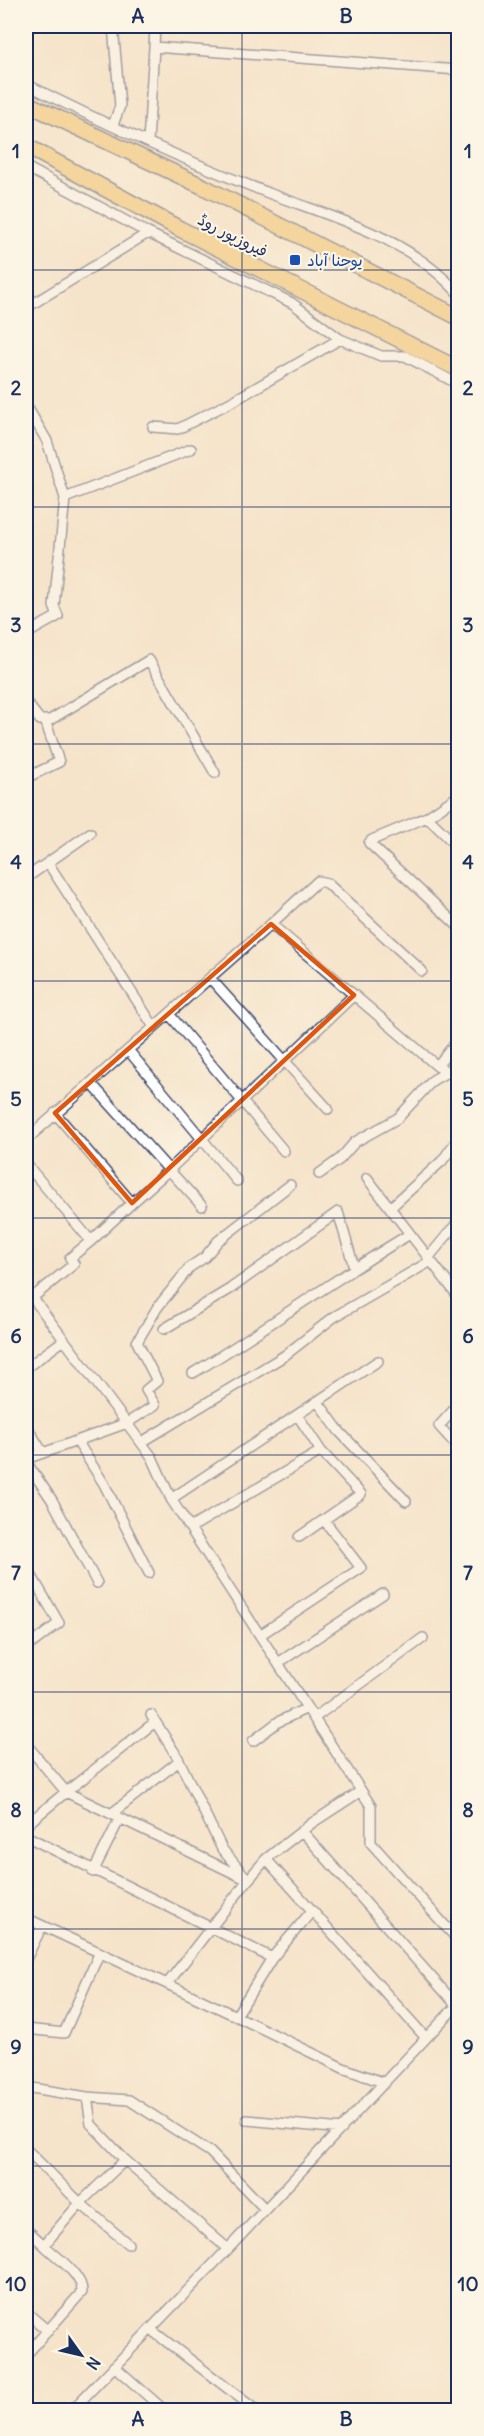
<svg xmlns="http://www.w3.org/2000/svg" width="484" height="2436" viewBox="0 0 484 2436" font-family="Delius,'Playpen Sans Arabic',sans-serif">
<style>
.lines{fill:none;stroke-linecap:round;stroke-linejoin:round}
.street-casing{stroke:#3c4a6e;stroke-width:12}
.primary-casing{stroke:#3c4a6e;stroke-width:18}
.street{stroke:#fff;stroke-width:9}
.primary{stroke:#f1c369;stroke-width:15}
.marked{fill:none;stroke:#de5710;stroke-width:4.5;stroke-linejoin:round}
.grid{fill:none;stroke:#1b2f5e;stroke-width:1.5;stroke-opacity:0.55}
.transit-dot{fill:#1a4fb4;stroke:#fcf5e5;stroke-width:2}
.labels{text-anchor:middle;stroke-width:4.5;stroke-linejoin:round;paint-order:stroke}
.street-label{font-size:16px;fill:#1b2f5e;stroke:#fcf5e5}
.transit-label{font-size:16px;fill:#164399;stroke:#fcf5e5;text-anchor:start}
.neatline{fill:none;stroke:#1b2f5e;stroke-width:2}
.grid-label{font-size:20px;text-anchor:middle;font-weight:bold;fill:#1b2f5e}
</style>
<rect width="100%" height="100%" fill="#fcf5e5"/>
<filter id="ink" filterUnits="userSpaceOnUse"><feTurbulence type="fractalNoise" baseFrequency=".0167" numOctaves="2"/><feDisplacementMap in="SourceGraphic" scale="12" xChannelSelector="R" yChannelSelector="G"/><feConvolveMatrix kernelMatrix="1 2 1 2 8 2 1 2 1" color-interpolation-filters="sRGB"/></filter>
<filter id="wash" filterUnits="userSpaceOnUse"><feTurbulence type="fractalNoise" baseFrequency=".008" numOctaves="4" result="noise"/><feDisplacementMap in="SourceGraphic" scale="24" xChannelSelector="R" yChannelSelector="G"/><feGaussianBlur stdDeviation="1.35" result="paint"/><feColorMatrix in="noise" values="0 0 0 0 0 0 0 0 0 0 0 0 0 0 0 0 0 1.4 0 .05"/><feComposite in="paint" operator="in"/></filter>
<g filter="url(#wash)">
<rect width="100%" height="100%" fill="#f5e4ca"/>
</g>
<g filter="url(#ink)">
<g class="lines">
<!-- street casing -->
<g class="street-casing">
<path id="street" d="M154,47L155,26
M26,84C105,124 188,162 271,194C338,219 409,238 458,293
M113,125L120,106L113,26
M148,142L154,47L458,70
M26,167L148,233L292,303L340,339L381,356H405L458,384
M26,308L148,233
M26,405L47,441L65,498L54,606L58,616L26,634
M153,427L178,429L233,401L340,339
M65,498L191,449
M26,702L40,720H50L149,660L215,773
M26,778L59,762L45,720
M458,796L427,817L372,840L369,843L458,926
M427,817L458,847
M48,863L154,1027
M26,878L90,833
M271,924L318,881L327,883L422,971
M210,978L328,1109
M169,1014L284,1151
M128,1050L237,1181
M437,1066L458,1040
M91,1083L169,1170L132,1203
M55,1113L132,1203L91,1241
M26,1140L271,924L437,1066L458,1078
M26,1164L91,1241L70,1258L74,1264L32,1298
M319,1174L340,1159L355,1142L398,1118L433,1080L447,1072
M367,1178L458,1296
M202,1206L169,1170L354,995
M390,1208L442,1161L458,1139
M428,1258L458,1222
M26,1289L152,1457L171,1499L371,1806V1843L458,1940
M164,1329L230,1289L338,1212L354,1267
M26,1368L64,1340
M193,1373C266,1329 336,1278 410,1234
M318,1402L339,1431L406,1501
M458,1405L439,1426L458,1447
M26,1425L43,1453
M77,1441L104,1484L149,1573
M142,1442L284,1356L334,1317L431,1261
M26,1459L127,1423L155,1405L146,1390L157,1381L137,1342L157,1308L190,1267L205,1257L218,1241L290,1185
M26,1462L52,1500L97,1583
M171,1499L378,1361
M190,1528L321,1451L298,1416
M299,1537L361,1494L321,1451
M26,1566L59,1623L26,1648
M260,1635L361,1568L324,1520
M278,1663L383,1594
M314,1718L423,1638
M253,1741L278,1722L307,1708
M26,1744L66,1792L155,1722
M361,1791L312,1823L266,1859L426,2038
M111,1814L179,1761
M26,1825L66,1792L248,1880L266,1859
M302,1831L458,2007
M26,1836L272,1958L311,1912
M93,1872L120,1818
M26,1918L167,1984L248,1880L222,1849L178,1758L151,1715
M26,1959L42,1926
M167,1984L236,2016L272,1958
M236,2016L343,2068L385,2083
M26,2029L64,2033L99,1954
M26,2087L87,2097L129,2100L210,2152L265,2209
M87,2097L91,2124L125,2160
M247,2120L342,2129
M26,2149L80,2203L125,2160L228,2249
M26,2229L44,2245L80,2203L128,2244
M26,2312L48,2331
M150,2329L256,2410
M26,2355L82,2292C83,2275 55,2256 44,2245
M114,2366L164,2410
M72,2410L228,2249L458,2004"/>
</g>
<!-- primary casing -->
<g class="primary-casing">
<path id="primary" d="M26,103L204,187L458,317
M26,146L180,229L458,369"/>
</g>
<!-- street -->
<use href="#street" class="street"/>
<!-- primary -->
<use href="#primary" class="primary"/>
</g>
</g>
<!-- marked area -->
<path d="M0 0H484V2436H0ZM271,924L354,995L132,1203L55,1113Z" fill="#f5e4ca" fill-opacity=".55" fill-rule="evenodd"/>
<path class="marked" d="M271,924L354,995L132,1203L55,1113Z"/>
<!-- grid -->
<path class="grid" d="M242,26V2410M26,270H458M26,507H458M26,744H458M26,981H458M26,1218H458M26,1455H458M26,1692H458M26,1929H458M26,2166H458"/>
<!-- markers -->
<rect class="transit-dot" x="289" y="254" width="12" height="12" rx="3"/>
<g class="labels">
<!-- street labels -->
<g class="street-label">
<text transform="translate(233 235) rotate(27)" y="6">فیروزپور روڈ</text>
</g>
<!-- transit labels -->
<g class="transit-label">
<text x="307" y="266">یوحنا آباد</text>
</g>
</g>
<!-- margin -->
<rect width="484" height="2436" fill="none" stroke="#fcf5e5" stroke-width="66"/>
<!-- north arrow -->
<g transform="translate(81 2355) rotate(124)" stroke="#fcf5e5" stroke-width="4.5" paint-order="stroke">
<path d="M0-4.5L10 22L0 15L-10 22Z" fill="#1b2f5e"/>
<text y="-9" font-size="16" font-weight="bold" text-anchor="middle" fill="#1b2f5e">N</text>
</g>
<rect x="33" y="33" width="418" height="2370" class="neatline"/>
<g class="grid-label">
<text x="138" y="23">A</text>
<text x="346" y="23">B</text>
<text x="16" y="158">1</text>
<text x="468" y="158">1</text>
<text x="16" y="395">2</text>
<text x="468" y="395">2</text>
<text x="16" y="632">3</text>
<text x="468" y="632">3</text>
<text x="16" y="869">4</text>
<text x="468" y="869">4</text>
<text x="16" y="1106">5</text>
<text x="468" y="1106">5</text>
<text x="16" y="1343">6</text>
<text x="468" y="1343">6</text>
<text x="16" y="1580">7</text>
<text x="468" y="1580">7</text>
<text x="16" y="1817">8</text>
<text x="468" y="1817">8</text>
<text x="16" y="2054">9</text>
<text x="468" y="2054">9</text>
<text x="16" y="2291">10</text>
<text x="468" y="2291">10</text>
<text x="138" y="2426">A</text>
<text x="346" y="2426">B</text>
</g>
</svg>
